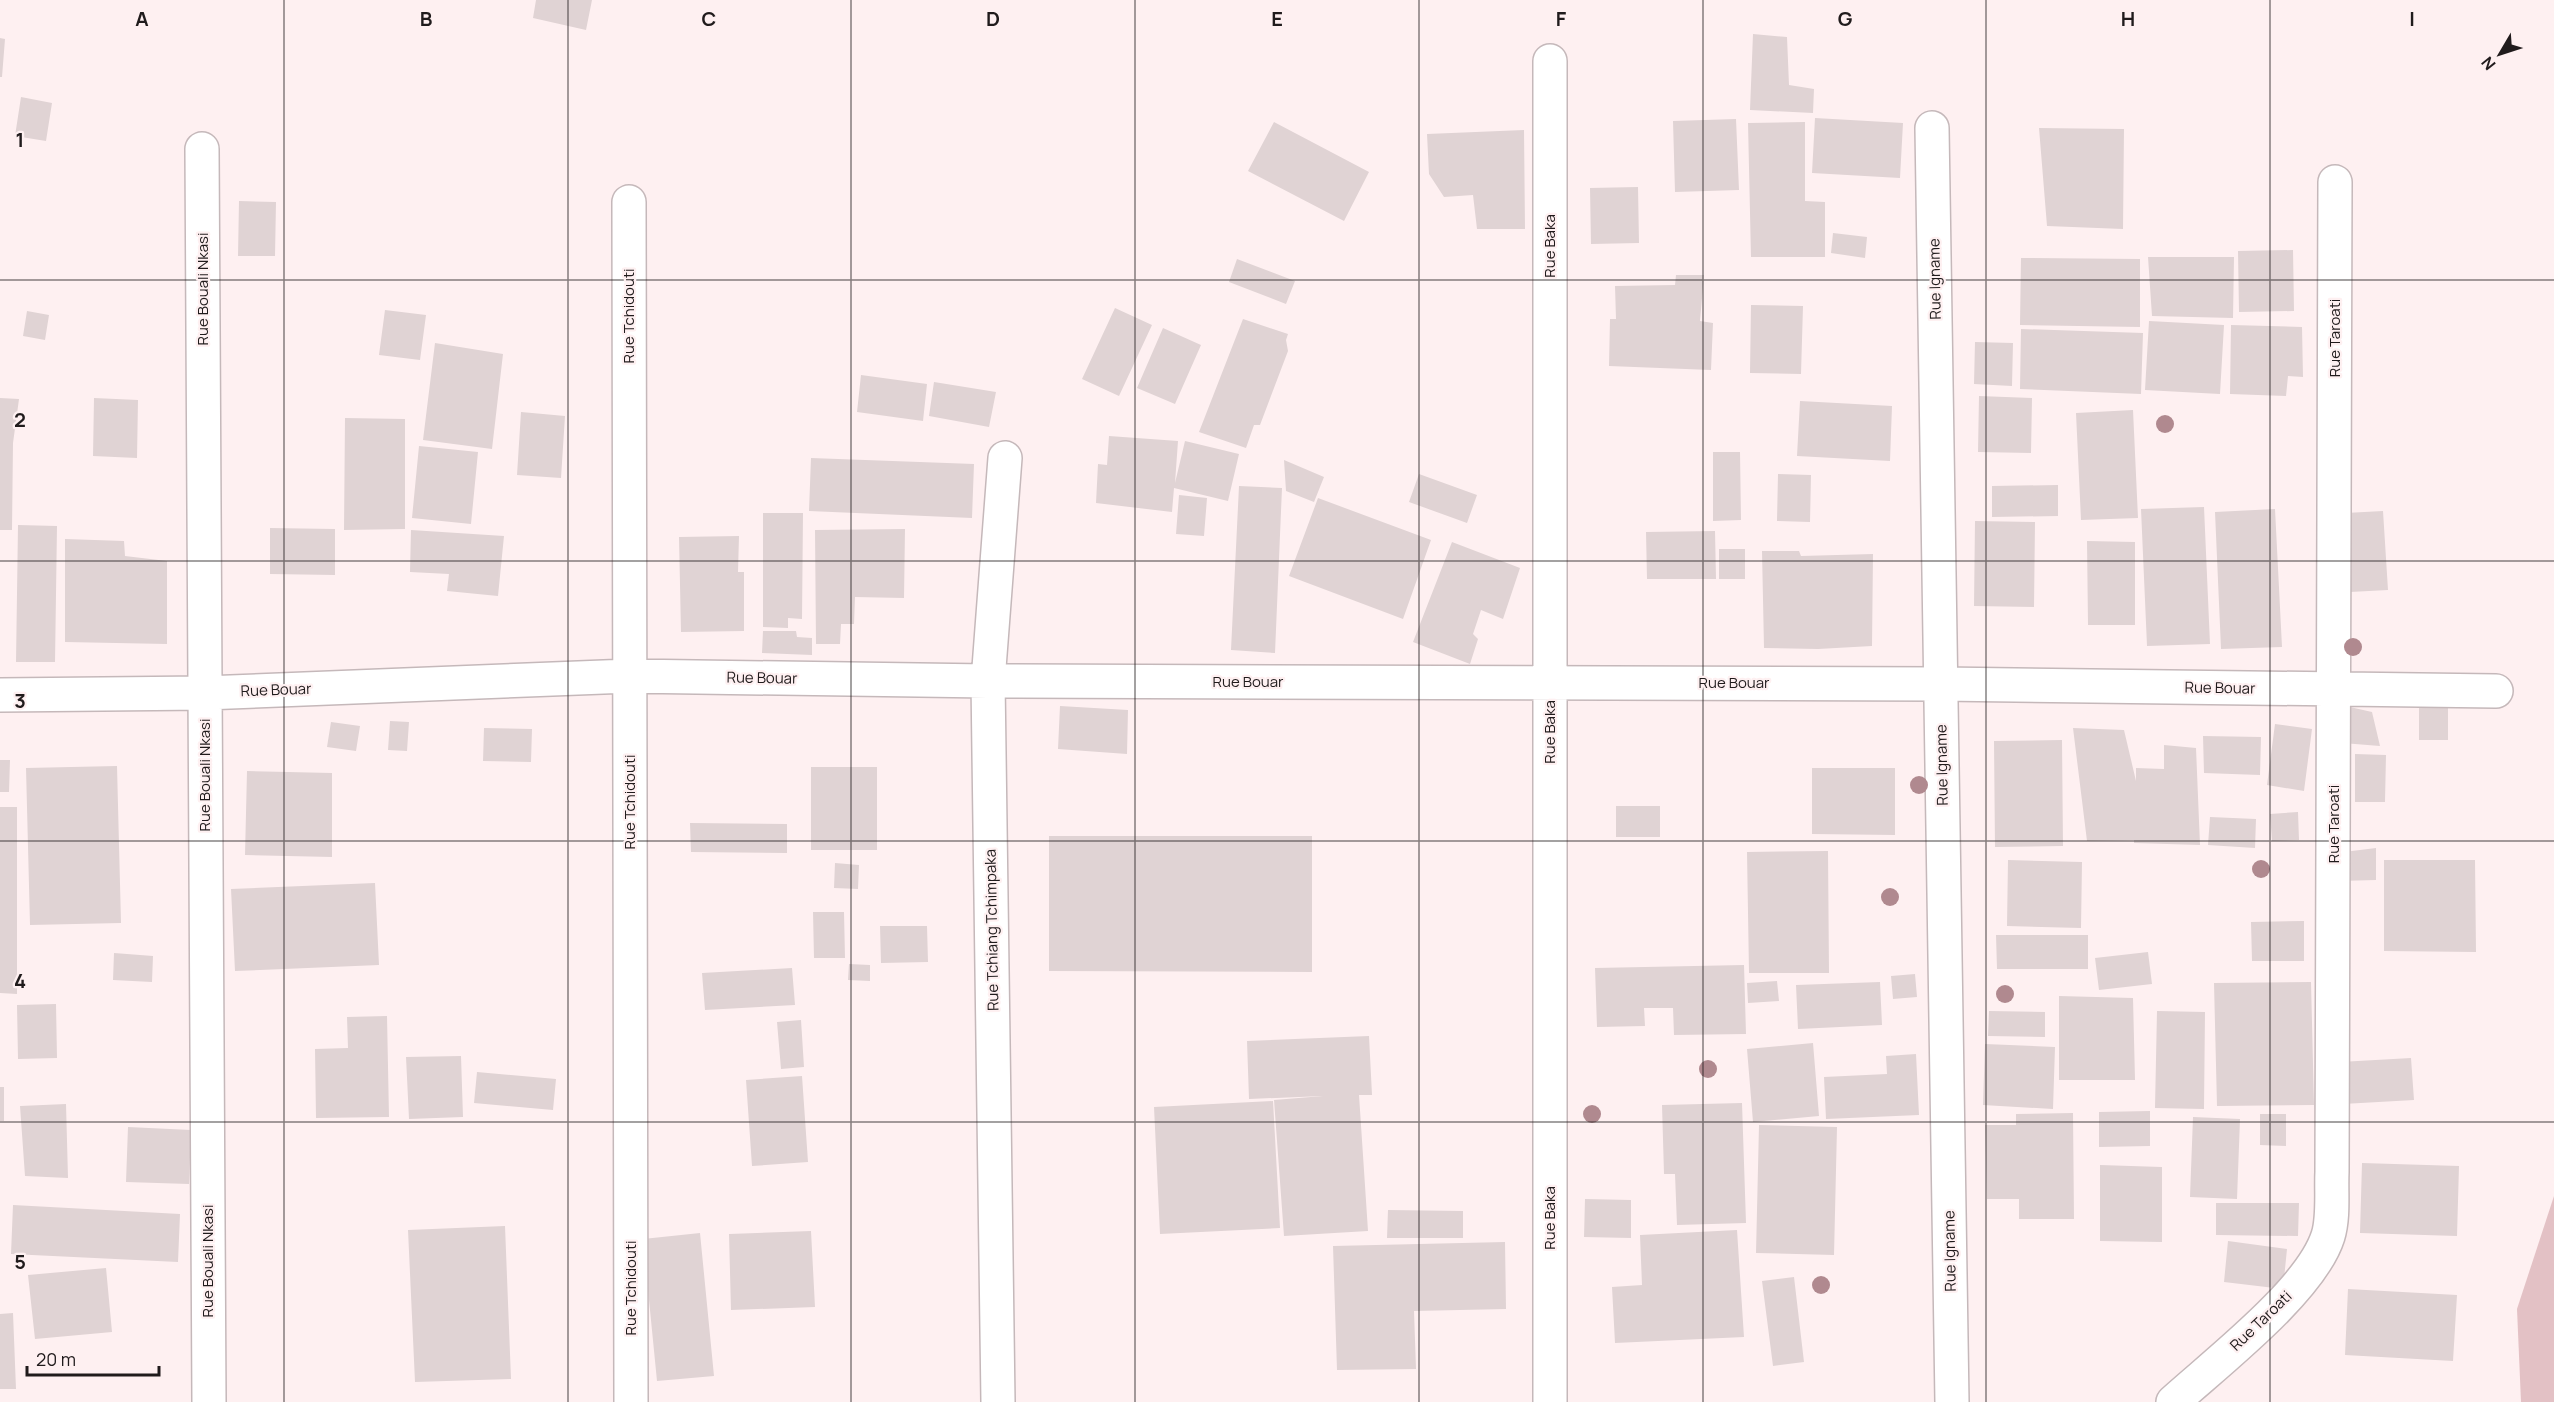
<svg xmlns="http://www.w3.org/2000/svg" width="2554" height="1402" viewBox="0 0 2554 1402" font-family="Manrope,sans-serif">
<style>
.green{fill:#e3c1c5}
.building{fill:#e0d3d4}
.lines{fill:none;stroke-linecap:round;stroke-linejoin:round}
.street-casing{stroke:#c5b8ba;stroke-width:36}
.street{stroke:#fff;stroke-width:33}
.tree{fill:#b0898f}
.grid{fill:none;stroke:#201b1c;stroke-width:1.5;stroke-opacity:0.55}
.labels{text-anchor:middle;stroke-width:4.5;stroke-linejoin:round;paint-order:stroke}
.street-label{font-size:15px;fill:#201b1c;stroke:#fef0f1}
.grid-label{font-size:20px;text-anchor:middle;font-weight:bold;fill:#201b1c;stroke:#fef0f1;stroke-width:4.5;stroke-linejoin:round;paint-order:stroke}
</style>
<rect width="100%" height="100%" fill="#fef0f1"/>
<!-- green -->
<path class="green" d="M2554,1196V1402H2521L2517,1309Z"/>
<!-- building -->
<path class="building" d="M536,0H592L586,30L533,18Z
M1753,34L1787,37L1789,85L1814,89L1813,113L1750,110Z
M0,38L5,39L2,77H0Z
M21,97L52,103L46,141L15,136Z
M1815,118L1903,123L1900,178L1812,173Z
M1736,119L1739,190L1675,192L1673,121Z
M1274,122L1369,172L1344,221L1248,171Z
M1805,122V201L1825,202V257H1751L1748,123Z
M2039,128L2124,129L2123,229L2047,226Z
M1524,130L1525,229H1477L1473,195L1444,197L1429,174L1427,134Z
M1638,187L1639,243L1591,244L1590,188Z
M239,201L276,202L275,256H238Z
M1833,233L1867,237L1865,258L1831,253Z
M2293,250L2294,311L2239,312L2238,251Z
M2148,257H2234L2233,318L2152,316Z
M2021,258L2140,259V327L2020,325Z
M1237,259L1295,281L1286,304L1229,282Z
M1676,275H1704L1700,321L1713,323L1711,370L1609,366L1610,319H1616L1615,286L1675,285Z
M1751,305L1803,306L1801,374L1750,373Z
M1115,308L1152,325L1119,396L1082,379Z
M385,310L426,315L420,360L379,355Z
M27,311L49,315L45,340L23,336Z
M1243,319L1288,334L1286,340L1288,351L1260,425H1254L1246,448L1199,432Z
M2149,321L2224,325L2220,394L2145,390Z
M2231,325L2302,327L2303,377L2288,376L2286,396L2230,394Z
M1163,328L1201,345L1175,404L1137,388Z
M2021,329L2143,333L2141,394L2020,389Z
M1975,342L2013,343L2012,386L1974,384Z
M435,343L503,354L492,449L423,440Z
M861,375L927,384L923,421L857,412Z
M934,382L996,392L989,427L929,416Z
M1979,396L2032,398L2031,453L1978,452Z
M0,398L19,399L13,443L12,530H0Z
M94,398L138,400L137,458L93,456Z
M1800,401L1892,406L1890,461L1797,456Z
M2133,410L2138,518L2081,520L2076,413Z
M521,412L565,416L561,478L517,475Z
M345,418L405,419V529L344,530Z
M1109,436L1178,441L1175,483L1185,441L1239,454L1228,501L1174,488L1172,512L1096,503L1098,464L1107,465Z
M419,446L478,452L471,524L412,518Z
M1713,452H1740L1741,520L1713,521Z
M811,458L974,464L972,518L809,511Z
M1284,460L1324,477L1314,502L1286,491Z
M1419,474L1477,495L1467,523L1409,502Z
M1778,474L1811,475L1810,522L1777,521Z
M2058,485V516L1992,517V486Z
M1239,486L1282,488L1275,653L1231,650Z
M1179,495L1207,498L1204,536L1176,534Z
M1318,498L1431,540L1403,619L1289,576Z
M2204,507L2210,644L2147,646L2141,509Z
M2275,509L2282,647L2221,649L2215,512Z
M2383,511L2388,590L2331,593L2327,514Z
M763,513H803L802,619L788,618V628L763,627Z
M1975,521L2035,522L2034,607L1974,606Z
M18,525L57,526L55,662H16Z
M270,528L335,529V575L270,574Z
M905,529L904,598L855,597L854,624H841L840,644H816L815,530Z
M411,530L504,536L498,596L447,591L449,574L410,572Z
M1715,531L1716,579H1647L1646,532Z
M739,536L738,572H744V631L681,632L679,537Z
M65,539L124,541L125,556L167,561V644L65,642Z
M2087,541L2135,542V625H2088Z
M1452,542L1520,568L1503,619L1481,610L1473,634L1478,639L1470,664L1413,642Z
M1719,549H1745V579H1719Z
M1762,551H1799L1801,556L1873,554L1872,646L1818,649L1764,648Z
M763,631H796L797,637L812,638V655L762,653Z
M2419,700H2448V740H2419Z
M2332,703L2372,712L2380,746L2330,742Z
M1060,706L1128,710L1127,754L1058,749Z
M390,721L409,722L407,751L388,750Z
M331,722L360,726L356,751L327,747Z
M2275,724L2312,729L2304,791L2267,785Z
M484,728L532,729L531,762L483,761Z
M2073,728L2124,730L2136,781V768L2164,769V745L2196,748L2200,845L2134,843V840L2087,841Z
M2203,736L2261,737L2260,775L2204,773Z
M2062,740L2063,846L1995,847L1994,741Z
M2355,754L2386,755L2385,802H2355Z
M0,760H10L9,792H0Z
M117,766L121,923L30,925L26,768Z
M811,767H877V850H811Z
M1812,768H1895V835L1812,834Z
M247,771L332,773V857L245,855Z
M1616,806H1660V837H1616Z
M0,807H17V994L0,993Z
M2298,812L2299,840L2272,841L2270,814Z
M2210,817L2256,819L2255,848L2208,845Z
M690,823L787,824V853L691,852Z
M1049,836H1312V972L1049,971Z
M2376,848V880L2339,881L2336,853Z
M1828,851L1829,973H1749L1747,852Z
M2008,860L2082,862L2081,928L2007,926Z
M2384,860H2475L2476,952L2384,951Z
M835,863L859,865L858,889L834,888Z
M375,883L379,965L235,971L231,889Z
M813,912H844L845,958H814Z
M2304,921V961H2252L2251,922Z
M880,926H927L928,962L881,963Z
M1996,935H2088V969H1997Z
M2148,952L2152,984L2099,990L2095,958Z
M114,953L153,956L152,982L113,980Z
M849,964L870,965V981L848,980Z
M1744,965L1746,1034L1674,1035L1673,1008H1644L1645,1026L1597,1027L1595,968Z
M792,968L795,1005L705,1010L702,973Z
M1915,974L1917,997L1893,999L1891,976Z
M1777,981L1779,1001L1748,1003L1747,983Z
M1880,982L1882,1025L1798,1029L1796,985Z
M2311,982L2314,1105L2217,1106L2214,983Z
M2059,996L2133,998L2135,1080H2059Z
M56,1004L57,1058L18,1059L17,1005Z
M1989,1011L2045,1012V1037L1988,1036Z
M2157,1011L2205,1012L2204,1109L2155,1108Z
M387,1016L389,1117L316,1118L315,1049L348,1048L347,1017Z
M801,1020L804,1067L781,1069L777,1022Z
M1369,1036L1372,1095H1359L1368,1231L1284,1236L1274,1100L1323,1096L1249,1099L1247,1041Z
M1813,1043L1819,1116L1753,1122L1747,1049Z
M1985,1044L2055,1047L2053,1109L1983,1105Z
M1916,1054L1919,1115L1826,1119L1824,1077L1887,1074L1886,1056Z
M461,1056L463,1117L409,1119L406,1057Z
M2411,1058L2414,1100L2343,1104L2340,1062Z
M477,1072L556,1079L553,1110L474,1103Z
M802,1076L808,1162L752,1166L746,1080Z
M0,1087H4V1121H0Z
M1273,1101L1280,1228L1160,1234L1154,1107Z
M1742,1103L1746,1223L1677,1225L1675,1174H1664L1662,1105Z
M66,1104L68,1178L25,1176L20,1106Z
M2150,1111V1146L2099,1147V1112Z
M2073,1113L2074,1219H2019V1199H1987L1985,1125H2016V1114Z
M2260,1114H2286V1146L2260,1145Z
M2193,1117L2240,1119L2237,1199L2190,1197Z
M1759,1125L1837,1127L1834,1255L1756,1253Z
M128,1127L191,1130L189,1184L126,1182Z
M2362,1163L2459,1166L2457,1236L2360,1233Z
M2100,1165L2162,1167V1242L2100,1241Z
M1585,1199L1631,1200V1238L1584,1237Z
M2216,1203H2299L2298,1236L2216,1235Z
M13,1205L180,1214L178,1262L11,1254Z
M1388,1210L1463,1211V1238H1387Z
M505,1226L511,1379L415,1382L408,1230Z
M1737,1230L1744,1337L1615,1343L1612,1287L1642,1285L1640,1235Z
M811,1231L815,1307L731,1310L729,1234Z
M700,1233L714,1376L657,1381L643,1239Z
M2228,1241L2287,1249L2283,1289L2224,1282Z
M1505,1242L1506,1309L1414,1311L1416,1369L1337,1370L1333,1246Z
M106,1268L112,1332L35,1339L28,1275Z
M1794,1277L1804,1362L1773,1366L1762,1281Z
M2348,1289L2457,1295L2453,1361L2345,1355Z
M13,1313L16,1389H0V1314Z"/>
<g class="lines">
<!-- street casing -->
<g class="street-casing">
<path id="street" d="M1550,61V1402
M1932,128L1952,1402
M202,149L209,1402
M629,202L631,1402
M0,695L205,693L629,676L988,681L1941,684L2496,691
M998,1402L988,681L1005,458
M2173,1402C2216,1363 2311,1290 2328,1236C2334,1217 2331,1191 2332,1172L2335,182"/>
</g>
<!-- street -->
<use href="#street" class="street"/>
</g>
<!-- trees -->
<g class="tree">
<circle cx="2165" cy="424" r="9"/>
<circle cx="2353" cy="647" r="9"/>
<circle cx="1919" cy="785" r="9"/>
<circle cx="2261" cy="869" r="9"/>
<circle cx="1890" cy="897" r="9"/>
<circle cx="2005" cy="994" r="9"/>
<circle cx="1708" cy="1069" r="9"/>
<circle cx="1592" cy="1114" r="9"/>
<circle cx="1821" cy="1285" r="9"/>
</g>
<!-- grid -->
<path class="grid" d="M284,0V1402M568,0V1402M851,0V1402M1135,0V1402M1419,0V1402M1703,0V1402M1986,0V1402M2270,0V1402M0,280H2554M0,561H2554M0,841H2554M0,1122H2554"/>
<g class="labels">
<!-- street labels -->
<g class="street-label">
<text transform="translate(1550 246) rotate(-90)" y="5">Rue Baka</text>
<text transform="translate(1935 279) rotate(-91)" y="5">Rue Igname</text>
<text transform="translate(203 289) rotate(-90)" y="5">Rue Bouali Nkasi</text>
<text transform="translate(629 316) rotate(-90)" y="5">Rue Tchidouti</text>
<text transform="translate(2335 338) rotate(-90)" y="5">Rue Taroati</text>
<text transform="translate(762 678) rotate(1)" y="5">Rue Bouar</text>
<text x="1248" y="687">Rue Bouar</text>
<text x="1734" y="688">Rue Bouar</text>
<text transform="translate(2220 688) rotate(1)" y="5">Rue Bouar</text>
<text transform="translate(276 690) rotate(-2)" y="5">Rue Bouar</text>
<text transform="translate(1550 732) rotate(-90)" y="5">Rue Baka</text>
<text transform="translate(1942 765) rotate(-91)" y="5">Rue Igname</text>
<text transform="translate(205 775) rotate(-90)" y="5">Rue Bouali Nkasi</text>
<text transform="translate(630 802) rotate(-90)" y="5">Rue Tchidouti</text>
<text transform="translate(2334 824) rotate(-90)" y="5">Rue Taroati</text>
<text transform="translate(992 930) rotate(-91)" y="5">Rue Tchiang Tchimpaka</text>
<text transform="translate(1550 1218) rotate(-90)" y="5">Rue Baka</text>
<text transform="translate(1950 1251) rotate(-91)" y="5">Rue Igname</text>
<text transform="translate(208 1261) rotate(-90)" y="5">Rue Bouali Nkasi</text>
<text transform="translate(631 1288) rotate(-90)" y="5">Rue Tchidouti</text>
<text transform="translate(2261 1321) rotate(-44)" y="5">Rue Taroati</text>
</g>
</g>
<g class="grid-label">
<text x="142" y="26">A</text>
<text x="426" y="26">B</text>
<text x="709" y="26">C</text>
<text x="993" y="26">D</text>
<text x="1277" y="26">E</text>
<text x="1561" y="26">F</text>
<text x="1845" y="26">G</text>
<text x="2128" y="26">H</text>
<text x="2412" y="26">I</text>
<text x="20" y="147">1</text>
<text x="20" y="427">2</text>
<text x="20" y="708">3</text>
<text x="20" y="988">4</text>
<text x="20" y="1269">5</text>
</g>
<!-- north arrow -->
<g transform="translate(2500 54) rotate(231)" stroke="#fef0f1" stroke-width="4.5" paint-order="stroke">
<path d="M0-4.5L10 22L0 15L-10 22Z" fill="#201b1c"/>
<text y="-9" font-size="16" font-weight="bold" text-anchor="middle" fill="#201b1c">N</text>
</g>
<!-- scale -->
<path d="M27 1366v9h132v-9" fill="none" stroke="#201b1c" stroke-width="3"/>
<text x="36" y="1366" font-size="18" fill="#201b1c" stroke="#fef0f1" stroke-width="4.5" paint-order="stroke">20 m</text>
</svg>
